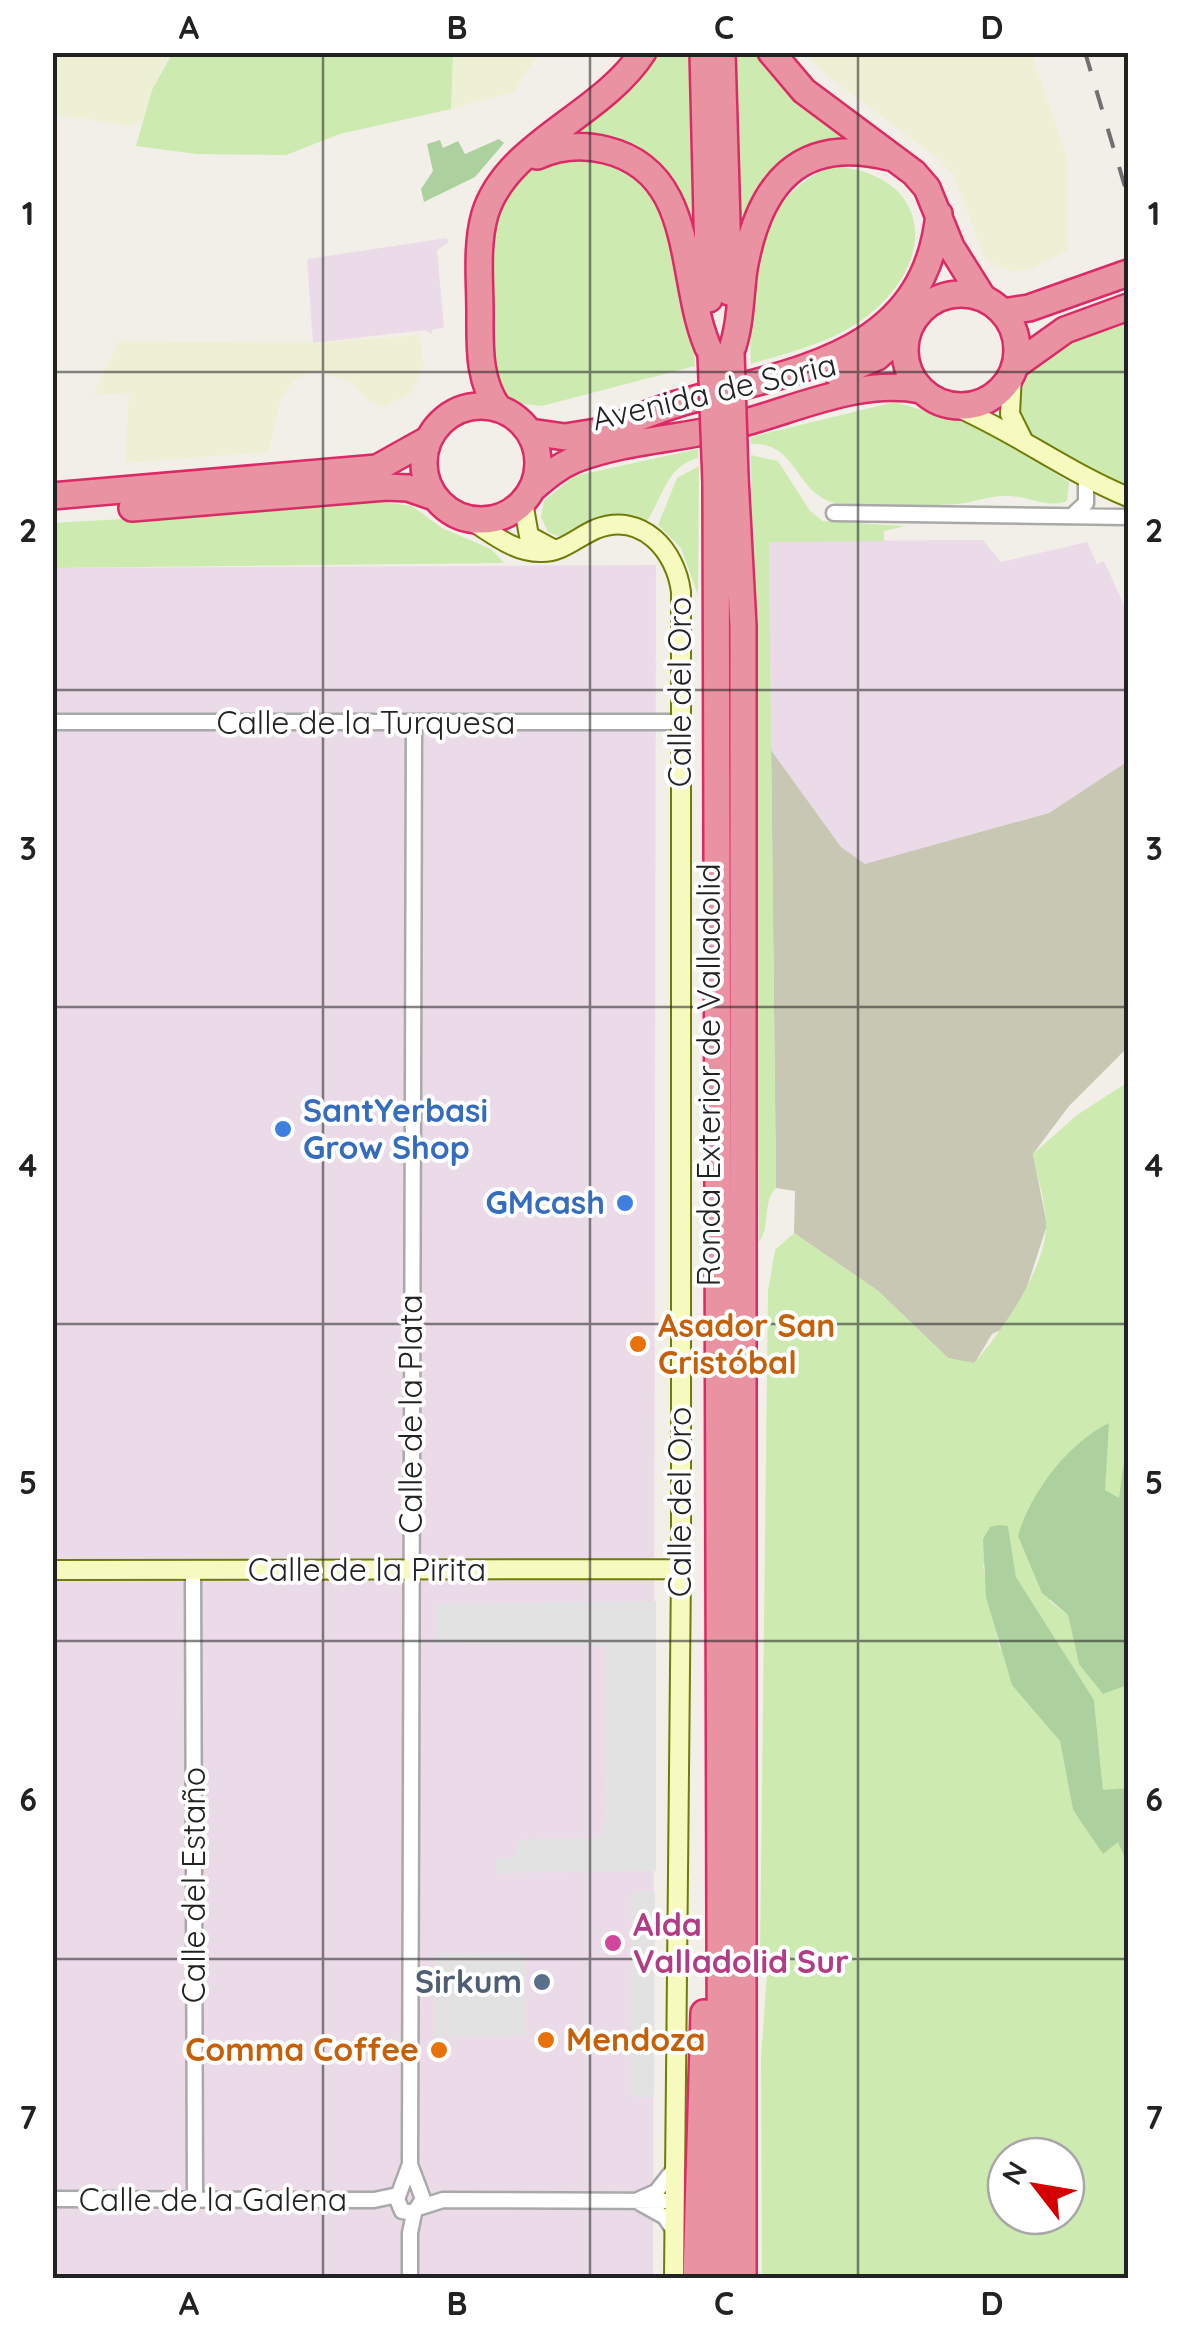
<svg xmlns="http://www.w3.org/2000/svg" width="1181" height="2331" viewBox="0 0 1181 2331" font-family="Quicksand,sans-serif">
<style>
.industrial{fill:#ebdbe8}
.construction{fill:#c7c7b4}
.farmland{fill:#eef0d5}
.grass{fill:#cdebb0;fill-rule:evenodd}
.forest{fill:#add19e}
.parking{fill:#e2e2e2}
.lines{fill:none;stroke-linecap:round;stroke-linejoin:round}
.street-casing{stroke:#a9a9a9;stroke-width:19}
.secondary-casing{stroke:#707d05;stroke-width:22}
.highway-casing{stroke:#dc2a67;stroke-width:30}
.street{stroke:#fff;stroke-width:14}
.secondary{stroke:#f7fabf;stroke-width:18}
.highway{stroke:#e892a2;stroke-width:25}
.rail{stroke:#707070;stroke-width:4;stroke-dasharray:20 20;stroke-linecap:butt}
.highway-bridge-casing{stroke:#dc2a67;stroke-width:30;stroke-linecap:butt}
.highway-bridge{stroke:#e892a2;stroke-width:25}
.grid{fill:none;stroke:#222;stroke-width:2.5;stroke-opacity:0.55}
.shop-dot{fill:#3f7fe0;stroke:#fff;stroke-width:4}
.food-dot{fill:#e8710a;stroke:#fff;stroke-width:4}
.hotel-dot{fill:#d1479c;stroke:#fff;stroke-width:4}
.service-dot{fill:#5c6f8a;stroke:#fff;stroke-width:4}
.labels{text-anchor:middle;stroke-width:8;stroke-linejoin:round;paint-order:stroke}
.street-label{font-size:32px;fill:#222;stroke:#fff}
.shop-label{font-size:32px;font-weight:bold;fill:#366cbe;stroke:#fff;text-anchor:start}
.food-label{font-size:32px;font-weight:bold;fill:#c56008;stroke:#fff;text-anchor:start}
.hotel-label{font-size:32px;font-weight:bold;fill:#b23c85;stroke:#fff;text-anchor:start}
.service-label{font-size:32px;font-weight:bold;fill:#4e5e75;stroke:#fff;text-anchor:end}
.neatline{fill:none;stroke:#222;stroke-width:4}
.grid-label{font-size:32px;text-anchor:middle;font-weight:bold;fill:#222}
</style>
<rect width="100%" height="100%" fill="#f2efe9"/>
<!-- industrial -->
<path class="industrial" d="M447,238L448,243L437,250L444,327L432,330V334L425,330L313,343L307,259Z
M983,540L1001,562L1087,542L1097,564L1104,561L1128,614V761L1049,813L865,865L841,847L771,750L769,541Z
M656,565L653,2278H53L52,568Z"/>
<!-- construction -->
<path class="construction" d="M771,750L841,847L865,864L1049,813L1128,761V1047L1069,1106L1033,1154L1047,1225L1027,1287L1005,1328L992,1334L974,1364L948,1358L878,1291L794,1233L795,1191L776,1188Z"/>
<!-- farmland -->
<path class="farmland" d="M53,53H173L163,66L146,118L130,126L53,114Z
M453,53V52L539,53L514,92L451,109Z
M804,53H1031L1068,160V250L1032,269L1013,272L986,261L953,175L941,161L827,76Z
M416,335L420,338L424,366L411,393L383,407L367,400L352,382L314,371L294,381L281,397L269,452L125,463L129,393L93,395L119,341L313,343Z"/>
<!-- grass -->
<path class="grass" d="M173,52L453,53L451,109L340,134L286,155L196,154L136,146L152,90Z
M652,53H691L696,270L673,195L562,136Z
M730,53H761L865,139L812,147L740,268Z
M581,153C597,158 620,161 633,170C674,198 694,319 695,366L542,406L509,402C481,366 484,222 513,186C530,164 556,159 581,153Z
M831,166C928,172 941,255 871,313C836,342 793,351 751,364C747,283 749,204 831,166Z
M1128,318V486C1088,472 992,437 1024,379C1031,367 1043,354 1056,347C1078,335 1105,328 1128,318Z
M895,402L983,428L1069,482L1067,501C1047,509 1029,496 1008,496C989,495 973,503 956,504C929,506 848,510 826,500C794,484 794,442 751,444V437Z
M698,449V458C665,467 664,497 646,522C612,512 591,521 562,538L548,532L541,517L544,501L574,476Z
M751,455L778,461L810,511L823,521L906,526L884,531V541L769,542L776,1188C762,1202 771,1226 759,1242Z
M699,466L698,595L681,548L658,525L677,478Z
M361,499L412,506L442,528L491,549L504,563L53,568L52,523L211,514Z
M1128,1082V1431C1123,1454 1125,1476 1119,1499L1105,1490L1107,1423L1049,1601L1068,1615L1079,1664L1113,1688L1125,1686L1128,1788L1103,1791L1094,1700L1016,1577L1008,1526L983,1566L999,1646L1060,1741L1073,1810L1103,1853L1118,1841L1128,1865V2278H762L761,2058L767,1973L760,1953L768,1291L775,1250L794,1233L878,1291L948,1358L974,1363C999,1335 1049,1265 1046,1222C1045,1200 1037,1176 1033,1154L1077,1115ZM1006,2156H1066V2216H1006Z"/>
<!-- forest -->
<path class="forest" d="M499,139L504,143L475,177L424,202L421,189L433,171L427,144L440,140L443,148L458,141L465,154Z
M1109,1423L1105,1490L1119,1498L1128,1431V1697L1125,1686L1103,1694L1079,1664L1068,1615L1042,1593L1018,1536C1030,1493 1068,1443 1109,1423Z
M999,1525L1008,1526L1016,1577L1094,1700L1103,1790L1128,1788V1865L1118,1842L1103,1854L1073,1810L1060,1741L1012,1685L986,1597L983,1539L990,1527Z"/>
<!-- parking -->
<path class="parking" d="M656,1601V1871L496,1873V1859L516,1857L517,1840L604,1837L605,1646L435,1643V1604Z
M632,1891H655L654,2097H631Z
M434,1953L525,1954L526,2036L434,2037Z"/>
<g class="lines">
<!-- street casing -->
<g class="street-casing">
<path id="street" d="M834,513L1128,517
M1075,513L1086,503V479
M52,722H680
M414,723L410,2164L397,2199L402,2211L414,2213
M193,1570L195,2200
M52,2199L374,2200L398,2195
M640,2199L656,2192L675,2168
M640,2203L665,2217L674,2231
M421,2207L443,2200L674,2201
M410,2278V2233L414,2213L423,2199L411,2167"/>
</g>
<!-- secondary casing -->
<g class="secondary-casing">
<path id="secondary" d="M1012,374L1010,414L1023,440
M954,406C1015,432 1067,472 1128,497
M523,502L529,536L553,549
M470,520C492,533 513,552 540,552C562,553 577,537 596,529C642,511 676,551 681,592V1569L674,2278
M52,1570L681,1569"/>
</g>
<!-- highway casing -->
<g class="highway-casing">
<path id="highway" d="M703,52L709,299
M722,52L729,292
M771,52L804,91L914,173L927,188L951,247L983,298
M537,156C559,146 582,144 606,150C701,173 677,286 711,354
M905 350a56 56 0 1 1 112 0a56 56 0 1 1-112 0Z
M1002,312L1029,308L1128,273
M731,352C741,324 740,297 744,269C759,184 799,135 889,157
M1016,365L1065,330L1128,307
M838,374L877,357L909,329
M424 463a57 57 0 1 1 114 0a57 57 0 1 1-114 0Z
M499,409C478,381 480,346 480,313C480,281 476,245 485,214C507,143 602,116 643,52
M530,432L565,437L615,429
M598,433C624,424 650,412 677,404C790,370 924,360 939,214
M735,477L743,626V2278
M716,482L721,2278
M532,489C546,477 559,466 576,459C623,441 677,439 727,427C789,413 857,377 921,390
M52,496L377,468L429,439
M132,508L386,487L408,488L434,497
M696,2278L704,2013"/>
</g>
<!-- street -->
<use href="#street" class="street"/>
<!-- secondary -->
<use href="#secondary" class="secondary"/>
<!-- highway -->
<use href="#highway" class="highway"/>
<!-- rail -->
<path class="rail" d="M1085,52L1128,197"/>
<!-- highway-bridge casing -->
<g class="highway-bridge-casing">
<path id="highway-bridge" d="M731,352L735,477
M711,354L716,482"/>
</g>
<!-- highway-bridge -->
<use href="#highway-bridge" class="highway-bridge"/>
</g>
<!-- grid -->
<path class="grid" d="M323,52V2278M590,52V2278M858,52V2278M52,372H1128M52,690H1128M52,1007H1128M52,1324H1128M52,1641H1128M52,1959H1128"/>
<!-- markers -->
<g class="shop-dot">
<circle cx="283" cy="1129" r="10"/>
<circle cx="625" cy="1203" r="10"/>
</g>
<g class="food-dot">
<circle cx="638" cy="1344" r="10"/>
<circle cx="546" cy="2040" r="10"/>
<circle cx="439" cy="2050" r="10"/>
</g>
<circle class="hotel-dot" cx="613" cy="1943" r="10"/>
<circle class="service-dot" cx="542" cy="1982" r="10"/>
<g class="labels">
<!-- street labels -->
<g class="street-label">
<text transform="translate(714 392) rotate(-13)" y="11">Avenida de Soria</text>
<text transform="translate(680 692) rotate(-90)" y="11">Calle del Oro</text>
<text x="366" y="734">Calle de la Turquesa</text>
<text transform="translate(709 1075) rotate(-90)" y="11">Ronda Exterior de Valladolid</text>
<text transform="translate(411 1414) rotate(-90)" y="11">Calle de la Plata</text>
<text transform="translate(680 1502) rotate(-90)" y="11">Calle del Oro</text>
<text x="367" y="1581">Calle de la Pirita</text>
<text transform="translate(194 1885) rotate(-90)" y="11">Calle del Estaño</text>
<text x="213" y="2211">Calle de la Galena</text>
</g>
<!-- shop labels -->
<g class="shop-label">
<text x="303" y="1122">SantYerbasi<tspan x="303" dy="37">Grow Shop</tspan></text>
<text x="605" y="1214" text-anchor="end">GMcash</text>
</g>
<!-- food labels -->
<g class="food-label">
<text x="658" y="1337">Asador San<tspan x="658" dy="37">Cristóbal</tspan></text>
<text x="566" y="2051">Mendoza</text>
<text x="419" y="2061" text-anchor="end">Comma Coffee</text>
</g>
<!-- hotel labels -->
<g class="hotel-label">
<text x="633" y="1936">Alda<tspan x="633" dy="37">Valladolid Sur</tspan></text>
</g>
<!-- service labels -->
<g class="service-label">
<text x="522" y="1993">Sirkum</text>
</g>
</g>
<!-- border -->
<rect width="1181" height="2331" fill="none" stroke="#ffffff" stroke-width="110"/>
<!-- north arrow -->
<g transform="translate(1036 2186) rotate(301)"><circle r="48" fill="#ffffff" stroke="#a7a7a7" stroke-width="2.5"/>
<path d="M0-8L18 38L0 25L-18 38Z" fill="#d40000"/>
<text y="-15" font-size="28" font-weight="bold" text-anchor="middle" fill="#222222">N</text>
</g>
<rect x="55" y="55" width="1071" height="2221" class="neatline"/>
<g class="grid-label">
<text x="189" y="39">A</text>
<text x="457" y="39">B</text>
<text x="724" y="39">C</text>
<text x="992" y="39">D</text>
<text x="28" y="225">1</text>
<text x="1154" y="225">1</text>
<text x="28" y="542">2</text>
<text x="1154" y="542">2</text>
<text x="28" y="860">3</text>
<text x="1154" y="860">3</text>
<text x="28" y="1177">4</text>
<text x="1154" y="1177">4</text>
<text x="28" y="1494">5</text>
<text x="1154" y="1494">5</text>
<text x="28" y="1811">6</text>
<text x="1154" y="1811">6</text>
<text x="28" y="2129">7</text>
<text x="1154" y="2129">7</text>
<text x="189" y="2315">A</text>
<text x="457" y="2315">B</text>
<text x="724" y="2315">C</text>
<text x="992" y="2315">D</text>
</g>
</svg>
